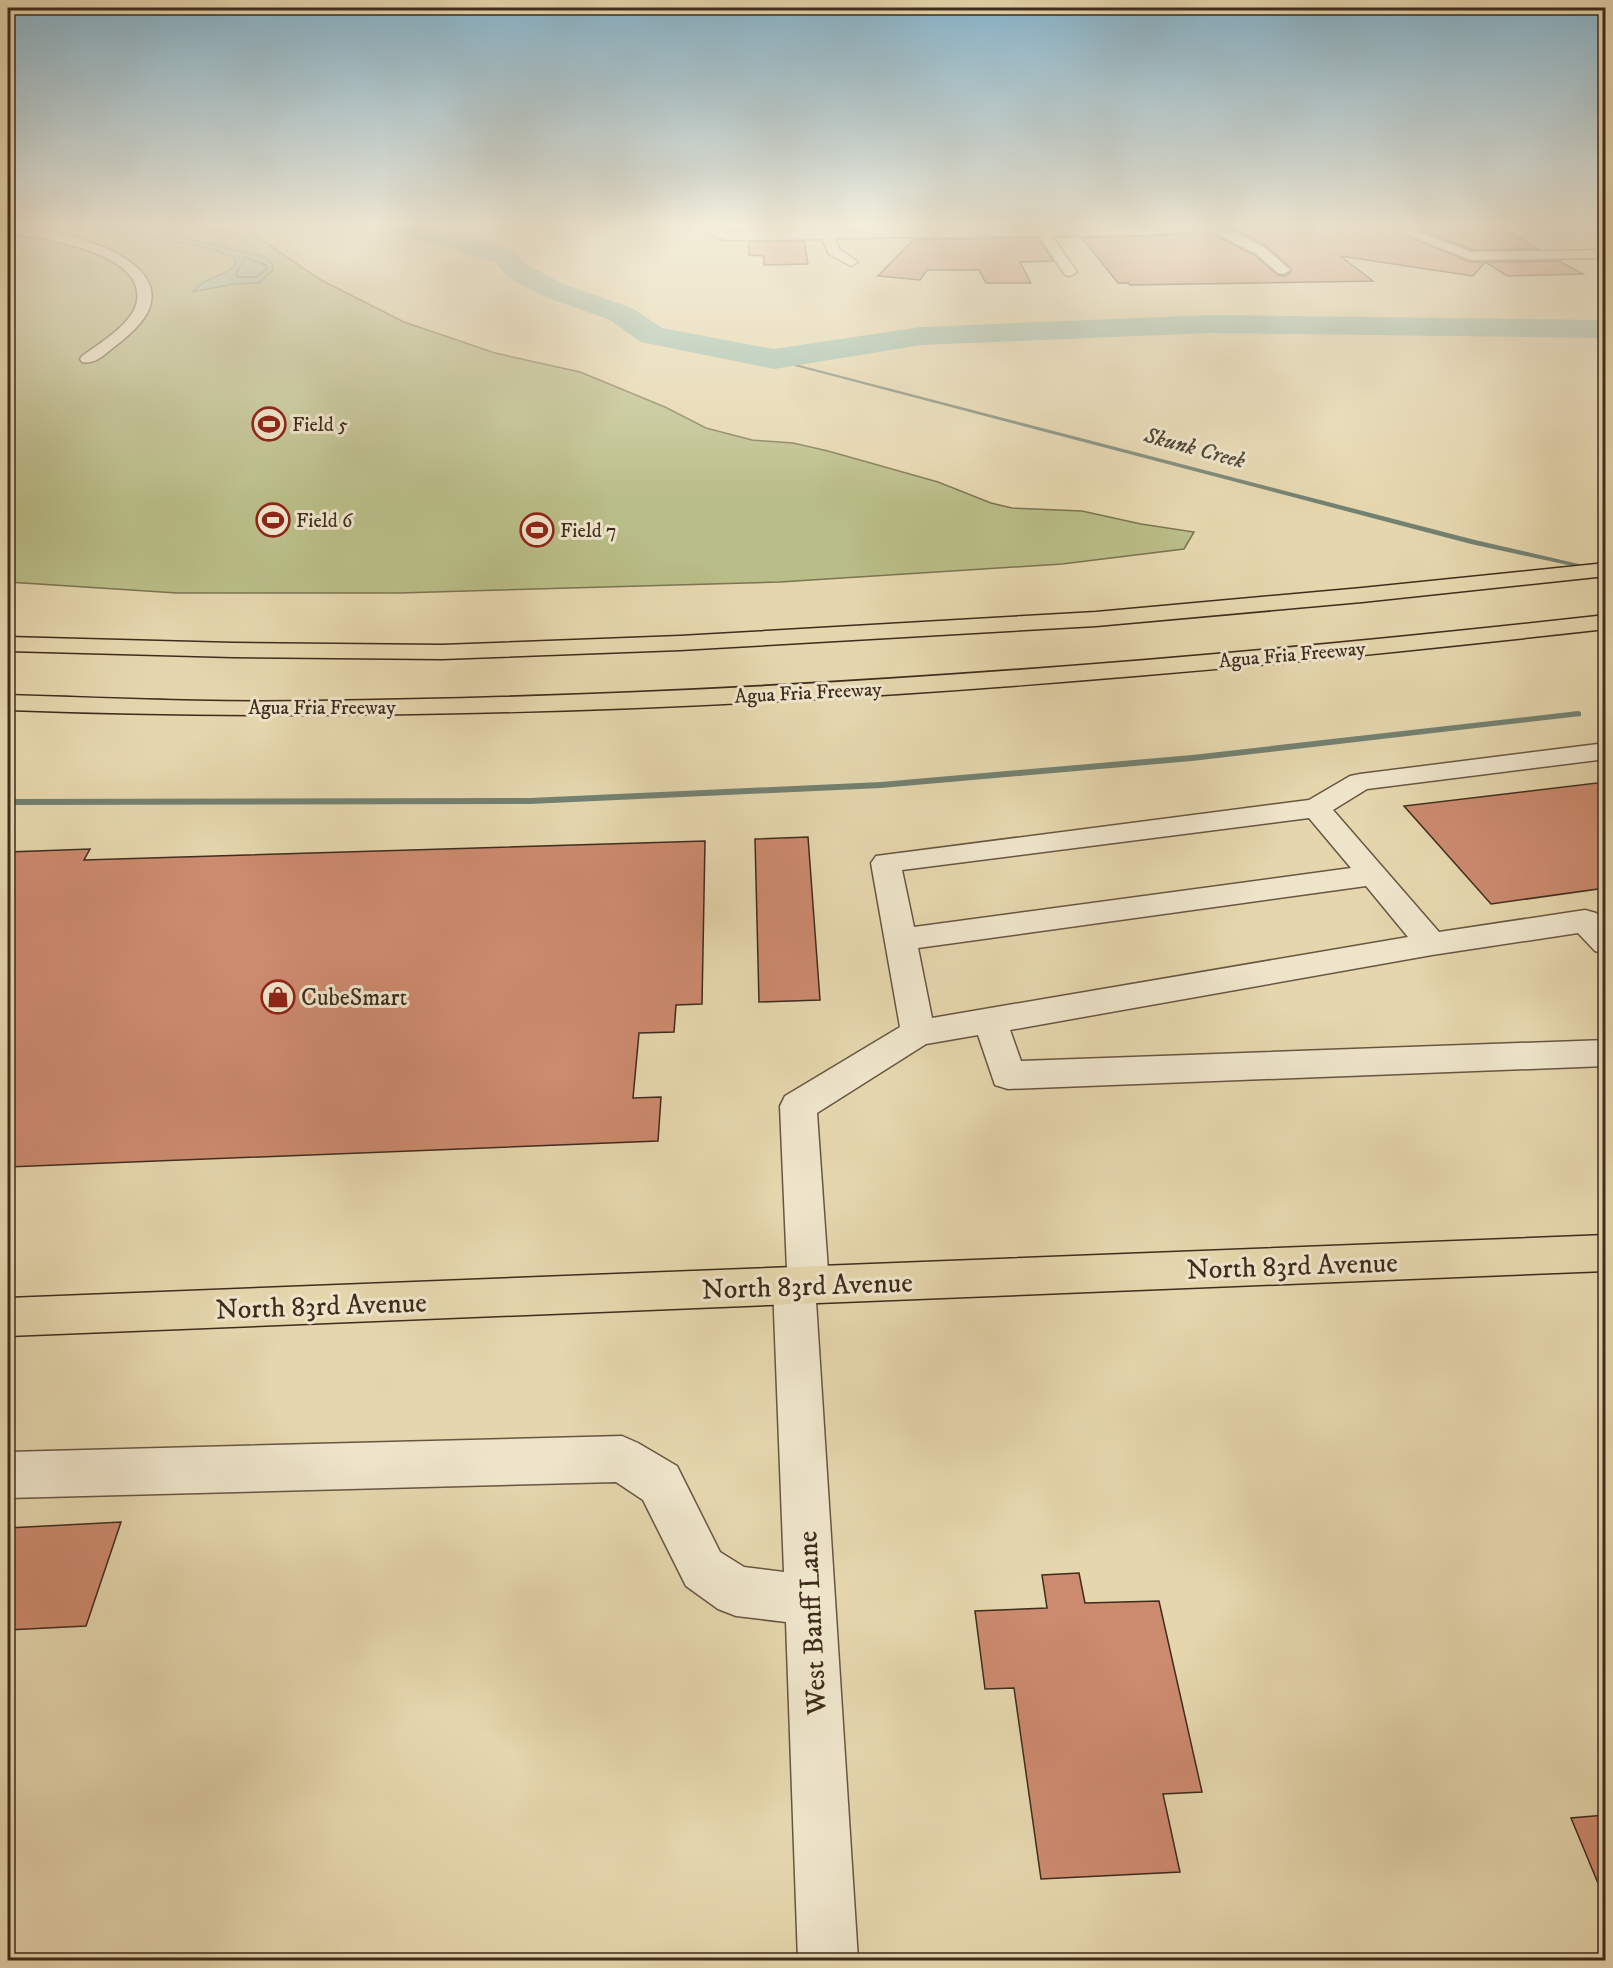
<svg xmlns="http://www.w3.org/2000/svg" width="1613" height="1968" viewBox="0 0 1613 1968" font-family="'IM FELL DW Pica',serif">
<style>
.green{fill:#b9bd87;stroke:#7c7452;stroke-width:1.5}
.water{fill:#96b9a9;stroke:#738171;stroke-width:1.5}
.lines{fill:none;stroke-linecap:round;stroke-linejoin:round}
.shore{stroke:#6a7263;stroke-width:1.5}
.stream{fill:#738171;fill-rule:evenodd}
.river{fill:#96b9a9;fill-rule:evenodd}
.building{fill:#cc8a6e;stroke:#3f2c1d;stroke-width:1.5}
.minor-casing{stroke:#685641;stroke-width:3}
.major-casing{stroke:#3f2c1d;stroke-width:3}
.highway-casing{stroke:#3f2c1d;stroke-width:3}
.minor{fill:#eee4ca;fill-rule:evenodd}
.major{fill:#e5d6ad;fill-rule:evenodd}
.highway{fill:#e5d6ad;fill-rule:evenodd}
.labels{text-anchor:middle;stroke-width:6;stroke-linejoin:round;paint-order:stroke}
.far-poi-label{font-size:20px;fill:#3f2c1d;stroke:#eee4ca;text-anchor:start}
.far-street-label{font-size:20px;fill:#3f2c1d;stroke:#eee4ca}
.far-water-label{font-size:22px;font-style:italic;fill:#504839;stroke:#eee4ca}
.poi-label{font-size:24px;fill:#3f2c1d;stroke:#eee4ca;text-anchor:start}
.near-street-label{font-size:28px;fill:#3f2c1d;stroke:#eee4ca}
</style>
<rect width="100%" height="100%" fill="#e5d6ad"/>
<filter id="stains"><feTurbulence type="fractalNoise" baseFrequency=".00333" numOctaves="4"/><feColorMatrix values="0 0 0 0 .2 0 0 0 0 .09 0 0 0 0 .02 0 0 0 .5 -.17"/></filter>
<radialGradient id="worn" r=".72"><stop offset=".6" stop-color="#630" stop-opacity="0"/><stop offset="1" stop-color="#630" stop-opacity=".3"/></radialGradient>
<!-- green -->
<path class="green" d="M8,226H241L321,280L404,322L495,353L580,372L665,407L706,428L752,440L793,443L828,451L938,482L991,503L1012,508L1082,511L1141,524L1194,532L1184,549L1062,564L780,582L399,593H177L8,582Z"/>
<!-- water -->
<path class="water" d="M125,226H169C178,242 244,250 263,256L272,262L273,270L259,283L233,284L193,292C203,277 223,278 235,265V259C202,238 157,248 125,226Z"/>
<g class="lines">
<!-- shore -->
<path class="shore" d="M245,257L266,265V269L257,277H237L236,273Z"/>
<!-- stream -->
<path class="stream" d="M772,358L1475,540L1600,569L1596,571L1471,544L772,360Z
M1578,711L1581,712V716L1192,761L881,788L530,804L8,805V799L530,798L881,782L1192,755Z"/>
<!-- river -->
<path class="river" d="M386,226H427L512,250L528,265L563,284L632,308L662,328L774,349L921,327L1211,315L1606,320V338L1211,333L921,345L774,369L641,342L610,320L543,296L508,277L494,262L389,231Z"/>
</g>
<!-- building -->
<path class="building" d="M1227,226H1383L1470,262H1485L1473,276L1340,256L1373,281L1130,285L1128,283H1118L1082,238L1211,233L1254,255L1278,275L1284,276L1291,272V268L1265,245Z
M1410,226H1498L1538,249L1472,250Z
M1038,238L1053,261L1020,262L1031,283H986L979,270H927L920,280L878,276L914,239Z
M804,241L808,264L764,265V256L749,255V242Z
M1559,261L1583,274L1507,276L1485,262Z
M1605,782V888L1491,904L1404,806Z
M808,837L820,1000L759,1002L755,839Z
M705,841L702,1004L676,1005L674,1032L639,1033L633,1098L661,1097L658,1141L8,1167V852L90,849L84,860Z
M121,1522L86,1626L8,1630V1528Z
M1079,1573L1085,1603L1159,1601L1202,1792L1163,1794L1180,1872L1041,1879L1014,1688L985,1689L975,1611L1047,1608L1042,1575Z
M1605,1815V1900L1571,1818Z"/>
<g class="lines">
<!-- minor casing -->
<g class="minor-casing">
<path id="minor" d="M8,226C43,226 167,251 150,306C146,321 126,338 114,347C105,354 95,365 82,362L80,359L82,356C99,344 130,325 136,305C151,252 41,238 8,233Z
M712,226H724L723,232H727L1221,226L1264,247L1290,270L1283,274L1278,273L1255,253L1209,230L1143,235L1052,236L1077,272L1070,276L1065,275L1039,236L835,238L839,249L858,262L851,266L829,254L822,239L727,240L713,237Z
M1385,226H1403L1472,252L1606,250V258L1471,260Z
M1577,226H1593L1606,232V241Z
M1606,743V759L1367,789L1333,810L1439,932L1585,910L1596,913L1606,923V954L1595,951L1578,933L1432,955L1010,1030L1021,1061L1606,1040V1066L1008,1089L995,1085L978,1035L926,1044L817,1113L829,1285L823,1298L816,1301L858,1960H798L786,1622L736,1616L718,1609L686,1586L643,1500L616,1482L8,1498V1452L622,1436L638,1443L677,1466L720,1552L744,1567L784,1572L773,1286L779,1273L787,1270L780,1106L785,1096L900,1027L871,863L876,856L1309,800L1350,776L1360,774ZM1309,818L1351,868L914,927L902,870ZM1366,886L1408,937L932,1018L918,948Z"/>
</g>
<!-- major casing -->
<g class="major-casing">
<path id="major" d="M1606,1235V1271L8,1336V1298Z"/>
</g>
<!-- highway casing -->
<g class="highway-casing">
<path id="highway" d="M1606,563V576L1362,602L1096,626L680,650L442,659L233,657L8,651V637L233,643L442,645L680,636L1096,612L1362,588Z
M1606,615V629C1075,689 541,730 8,710V695C110,698 212,703 314,701C746,696 1176,663 1606,615Z"/>
</g>
<!-- minor -->
<use href="#minor" class="minor"/>
<!-- major -->
<use href="#major" class="major"/>
<!-- highway -->
<use href="#highway" class="highway"/>
</g>
<!-- sky -->
<linearGradient id="sky" x2="0" y2="1"><stop stop-color="#87b6cf"/><stop offset="0.45" stop-color="#f3edda"/><stop offset="1" stop-color="#f3edda" stop-opacity="0"/></linearGradient>
<rect width="1613" height="502" fill="url(#sky)"/>
<!-- icons -->
<defs>
<g id="stadium-ring" transform="scale(1.725)"><circle r="9.5" fill="#eee4ca" stroke="#8f2418" stroke-width="1.5"/><path d="M0-5a6.5 5 0 1 0 0 10a6.5 5 0 1 0 0-10ZM-3.5-1.8h7v3.6h-7Z" fill="#8f2418"/></g>
<g id="shop-ring" transform="scale(1.725)"><circle r="9.5" fill="#eee4ca" stroke="#8f2418" stroke-width="1.5"/><path d="M-5-2.5h2.3a2.7 3.5 0 0 1 5.4 0H5L5.5 6h-11ZM-1.5-2.5h3a1.5 2.3 0 0 0-3 0Z" fill="#8f2418"/></g>
</defs>
<g fill-rule="evenodd">
<use href="#stadium-ring" x="269" y="424"/>
<use href="#stadium-ring" x="273" y="520"/>
<use href="#stadium-ring" x="537" y="530"/>
<use href="#shop-ring" x="278" y="997"/>
</g>
<g class="labels">
<!-- far-poi labels -->
<g class="far-poi-label">
<text x="292" y="431">Field 5</text>
<text x="296" y="527">Field 6</text>
<text x="560" y="537">Field 7</text>
</g>
<!-- far-street labels -->
<g class="far-street-label">
<text transform="translate(1292 654) rotate(-5)" y="7">Agua Fria Freeway</text>
<text transform="translate(808 692) rotate(-3)" y="7">Agua Fria Freeway</text>
<text x="322" y="714">Agua Fria Freeway</text>
</g>
<!-- far-water labels -->
<g class="far-water-label">
<text transform="translate(1195 447) rotate(15)" y="8">Skunk Creek</text>
</g>
<!-- poi labels -->
<g class="poi-label">
<text x="301" y="1005">CubeSmart</text>
</g>
<!-- near-street labels -->
<g class="near-street-label">
<text transform="translate(1292 1265) rotate(-2)" y="10">North 83rd Avenue</text>
<text transform="translate(807 1285) rotate(-2)" y="10">North 83rd Avenue</text>
<text transform="translate(321 1305) rotate(-2)" y="10">North 83rd Avenue</text>
<text transform="translate(811 1623) rotate(-93)" y="10">West Banff Lane</text>
</g>
</g>
<!-- margin -->
<rect width="1613" height="1968" fill="none" stroke="#e5d6ad" stroke-width="30"/>
<rect x="9" y="9" width="1595" height="1950" fill="none" stroke="#3f2c1d" stroke-width="3"/>
<rect x="15" y="15" width="1583" height="1938" fill="none" stroke="#3f2c1d" stroke-width="1.5"/>
<rect width="100%" height="100%" filter="url(#stains)"/>
<rect width="100%" height="100%" fill="url(#worn)"/>
</svg>
